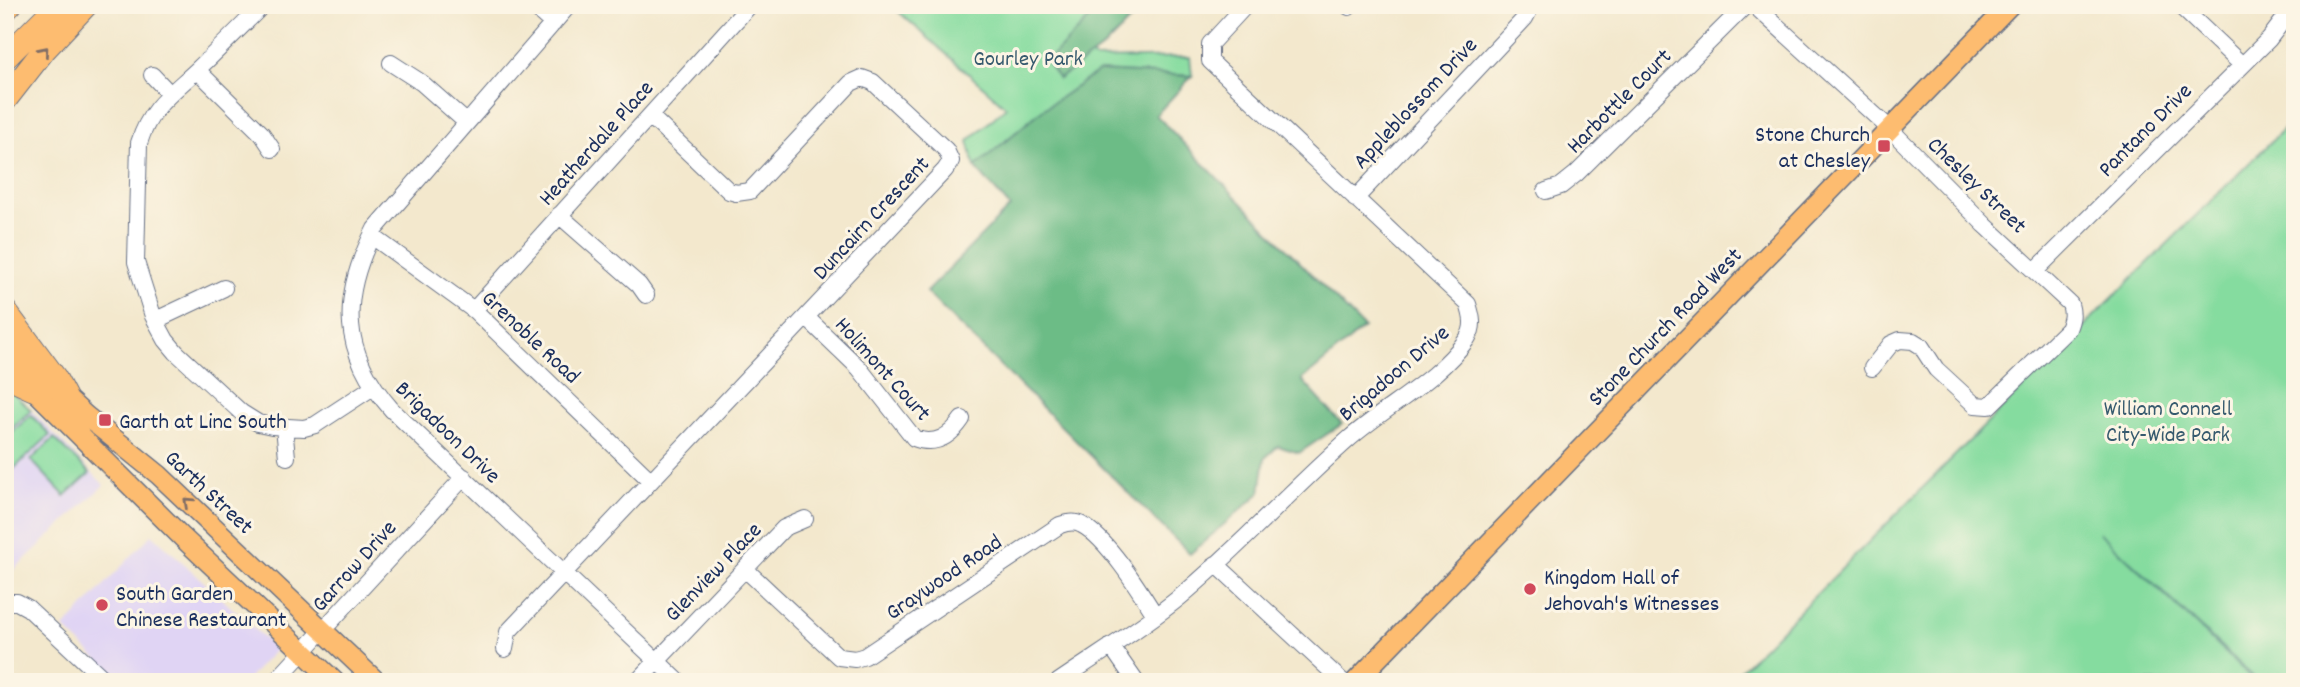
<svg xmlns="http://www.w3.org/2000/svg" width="2300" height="687" viewBox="0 0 2300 687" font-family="Dekko,sans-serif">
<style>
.built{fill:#e0d4f4}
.green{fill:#85dc9f;stroke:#50867e;stroke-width:2}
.forest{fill:#6cbc86;stroke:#447672;stroke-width:2}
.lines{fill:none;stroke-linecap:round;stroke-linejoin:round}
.minor-casing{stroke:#677085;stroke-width:18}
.major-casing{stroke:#677085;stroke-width:22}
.highway-casing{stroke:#677085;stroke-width:25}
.minor{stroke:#fff;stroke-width:16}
.major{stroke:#fdbc70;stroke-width:19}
.highway{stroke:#fdbc70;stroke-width:23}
.oneway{stroke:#816e66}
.poi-dot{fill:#d1495b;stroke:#fcf5e5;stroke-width:2.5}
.labels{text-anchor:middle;stroke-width:6;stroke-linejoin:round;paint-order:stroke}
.park-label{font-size:23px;fill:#365a6e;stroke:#fcf5e5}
.street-label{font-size:23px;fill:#1b2f5e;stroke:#fcf5e5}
.poi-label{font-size:23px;fill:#1b2f5e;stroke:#fcf5e5;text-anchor:start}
</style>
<rect width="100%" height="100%" fill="#fcf5e5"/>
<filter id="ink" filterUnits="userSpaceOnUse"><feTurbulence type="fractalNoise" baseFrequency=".0143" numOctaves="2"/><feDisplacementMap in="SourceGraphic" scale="14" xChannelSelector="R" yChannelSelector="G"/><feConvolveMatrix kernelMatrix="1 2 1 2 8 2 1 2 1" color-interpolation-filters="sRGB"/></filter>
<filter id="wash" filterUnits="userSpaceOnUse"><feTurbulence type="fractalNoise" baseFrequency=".00686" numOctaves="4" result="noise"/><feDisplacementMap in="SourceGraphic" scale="28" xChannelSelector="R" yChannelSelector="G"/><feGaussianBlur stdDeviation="1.57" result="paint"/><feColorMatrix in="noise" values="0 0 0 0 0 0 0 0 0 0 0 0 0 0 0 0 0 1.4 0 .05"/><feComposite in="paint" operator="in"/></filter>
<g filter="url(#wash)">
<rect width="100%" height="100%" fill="#f3e8cd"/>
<!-- built -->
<path class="built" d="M31,410L104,485L5,578V435Z
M152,534L276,649L245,682H121L64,628Z"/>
<!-- green -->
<path class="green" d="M891,5H1145L1105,46L1092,55L1095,59L1190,57L1192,76L1099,71L1041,111L975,167L968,141L1006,107Z
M2295,118V682H2259L2099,532L2256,682H1729L2089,321Z
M5,389H9L31,410L5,435Z
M31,415L50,435L5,477V439Z
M54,438L90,473L65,496L31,460Z"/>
<!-- forest -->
<path class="forest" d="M1076,5H1145L1105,46L1059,79L1047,62L1089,19Z
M1099,71L1192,76L1156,115L1364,328L1302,380L1342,424L1299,453L1278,446L1265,458L1260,493L1190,554L926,292L1010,207L975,167L1041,111Z"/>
</g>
<g filter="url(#ink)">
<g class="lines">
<!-- minor casing -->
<g class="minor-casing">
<path id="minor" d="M263,5C242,26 221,47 200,67C172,94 151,105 139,143L136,262L153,316L166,340L176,352L242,413L258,423L272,426L304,428L315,425L373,387
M532,5L553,24
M569,5L375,229C340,297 340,351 392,410L679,682
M1348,5L1349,7
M1754,5L1889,128L1985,225L2070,304C2073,314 2072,319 2068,329L1989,406L1975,405L1936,369L1921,346L1913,341L1900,340L1891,344L1872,368
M2179,5L2242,65
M391,63L422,83L466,122
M197,70L262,134L272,149
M152,75L169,93
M1546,191L1561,186L1576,174L1746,5
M1355,199L1525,18L1532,5
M559,215L639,285L646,295
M372,236L475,311L651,481
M2035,271L2269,39L2285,18
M474,310L750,5
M807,318L859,368L914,438C935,446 950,437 962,419
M156,320L224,288
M284,427L287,457
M1216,564L1343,682
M745,569L839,657L855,659L865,656L1060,525C1068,522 1075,521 1082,525C1107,538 1140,591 1155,615
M5,602H17L28,608L107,682
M1111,646L1136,682
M505,649L508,632L945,170L951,161L946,150L873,82L862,78L851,83L750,191L736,193L729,191L650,116
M275,682L464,477
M637,682L784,528L805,519
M1058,682C1099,654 1142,628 1180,597C1240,547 1292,489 1350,438C1388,405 1438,380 1467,339C1475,327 1472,316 1468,304L1210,61V44L1246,5"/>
</g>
<!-- major casing -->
<g class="major-casing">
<path id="major" d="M5,342L86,416L159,475L377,682
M5,361L182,537L335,682
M1355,682L2010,5"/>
</g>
<!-- highway casing -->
<g class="highway-casing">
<path id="highway" d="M5,10L10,5
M5,58L58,5
M5,100L44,50L86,5
M5,311L55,378L65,397
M5,376L33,389"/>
</g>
<!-- minor -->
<use href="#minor" class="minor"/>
<!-- major -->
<use href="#major" class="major"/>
<!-- highway -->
<use href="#highway" class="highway"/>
</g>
<!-- one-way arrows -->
<defs><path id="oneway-chevron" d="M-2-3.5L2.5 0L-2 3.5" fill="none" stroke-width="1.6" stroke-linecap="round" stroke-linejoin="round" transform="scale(1.75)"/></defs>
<g class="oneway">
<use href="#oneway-chevron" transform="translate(44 51) rotate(-49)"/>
<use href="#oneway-chevron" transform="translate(188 502) rotate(-137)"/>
</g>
</g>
<!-- markers -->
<g class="poi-dot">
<rect x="1877" y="139" width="14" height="14" rx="3.5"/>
<rect x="98" y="413" width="14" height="14" rx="3.5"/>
<circle cx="1530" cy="589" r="7"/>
<circle cx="102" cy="605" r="7"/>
</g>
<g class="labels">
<!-- park labels -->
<g class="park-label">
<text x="1028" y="65">Gourley Park</text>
<text x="2168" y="415">William Connell<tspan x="2168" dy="26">City-Wide Park</tspan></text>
</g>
<!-- street labels -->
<g class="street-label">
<text transform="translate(1618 100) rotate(-45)" y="8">Harbottle Court</text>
<text transform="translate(1414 102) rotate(-47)" y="8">Appleblossom Drive</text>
<text transform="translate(2144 129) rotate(-45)" y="8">Pantano Drive</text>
<text transform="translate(595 142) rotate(-48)" y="8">Heatherdale Place</text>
<text transform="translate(1978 184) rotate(44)" y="8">Chesley Street</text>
<text transform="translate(870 217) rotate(-47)" y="8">Duncairn Crescent</text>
<text transform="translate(1664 326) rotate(-46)" y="8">Stone Church Road West</text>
<text transform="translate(532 336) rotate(43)" y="8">Grenoble Road</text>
<text transform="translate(884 368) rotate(48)" y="8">Holimont Court</text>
<text transform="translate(1393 372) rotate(-40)" y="8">Brigadoon Drive</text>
<text transform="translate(449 431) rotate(44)" y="8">Brigadoon Drive</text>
<text transform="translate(210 491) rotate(43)" y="8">Garth Street</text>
<text transform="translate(353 565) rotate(-48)" y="8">Garrow Drive</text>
<text transform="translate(712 571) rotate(-46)" y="8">Glenview Place</text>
<text transform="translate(943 576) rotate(-34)" y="8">Graywood Road</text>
</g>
<!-- poi labels -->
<g class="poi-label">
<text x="1870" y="141" text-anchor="end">Stone Church<tspan x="1870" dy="26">at Chesley</tspan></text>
<text x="119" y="428">Garth at Linc South</text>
<text x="1544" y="584">Kingdom Hall of<tspan x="1544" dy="26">Jehovah's Witnesses</tspan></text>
<text x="116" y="600">South Garden<tspan x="116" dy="26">Chinese Restaurant</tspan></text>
</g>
</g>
<!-- margin -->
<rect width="2300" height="687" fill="none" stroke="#fcf5e5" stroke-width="28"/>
</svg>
